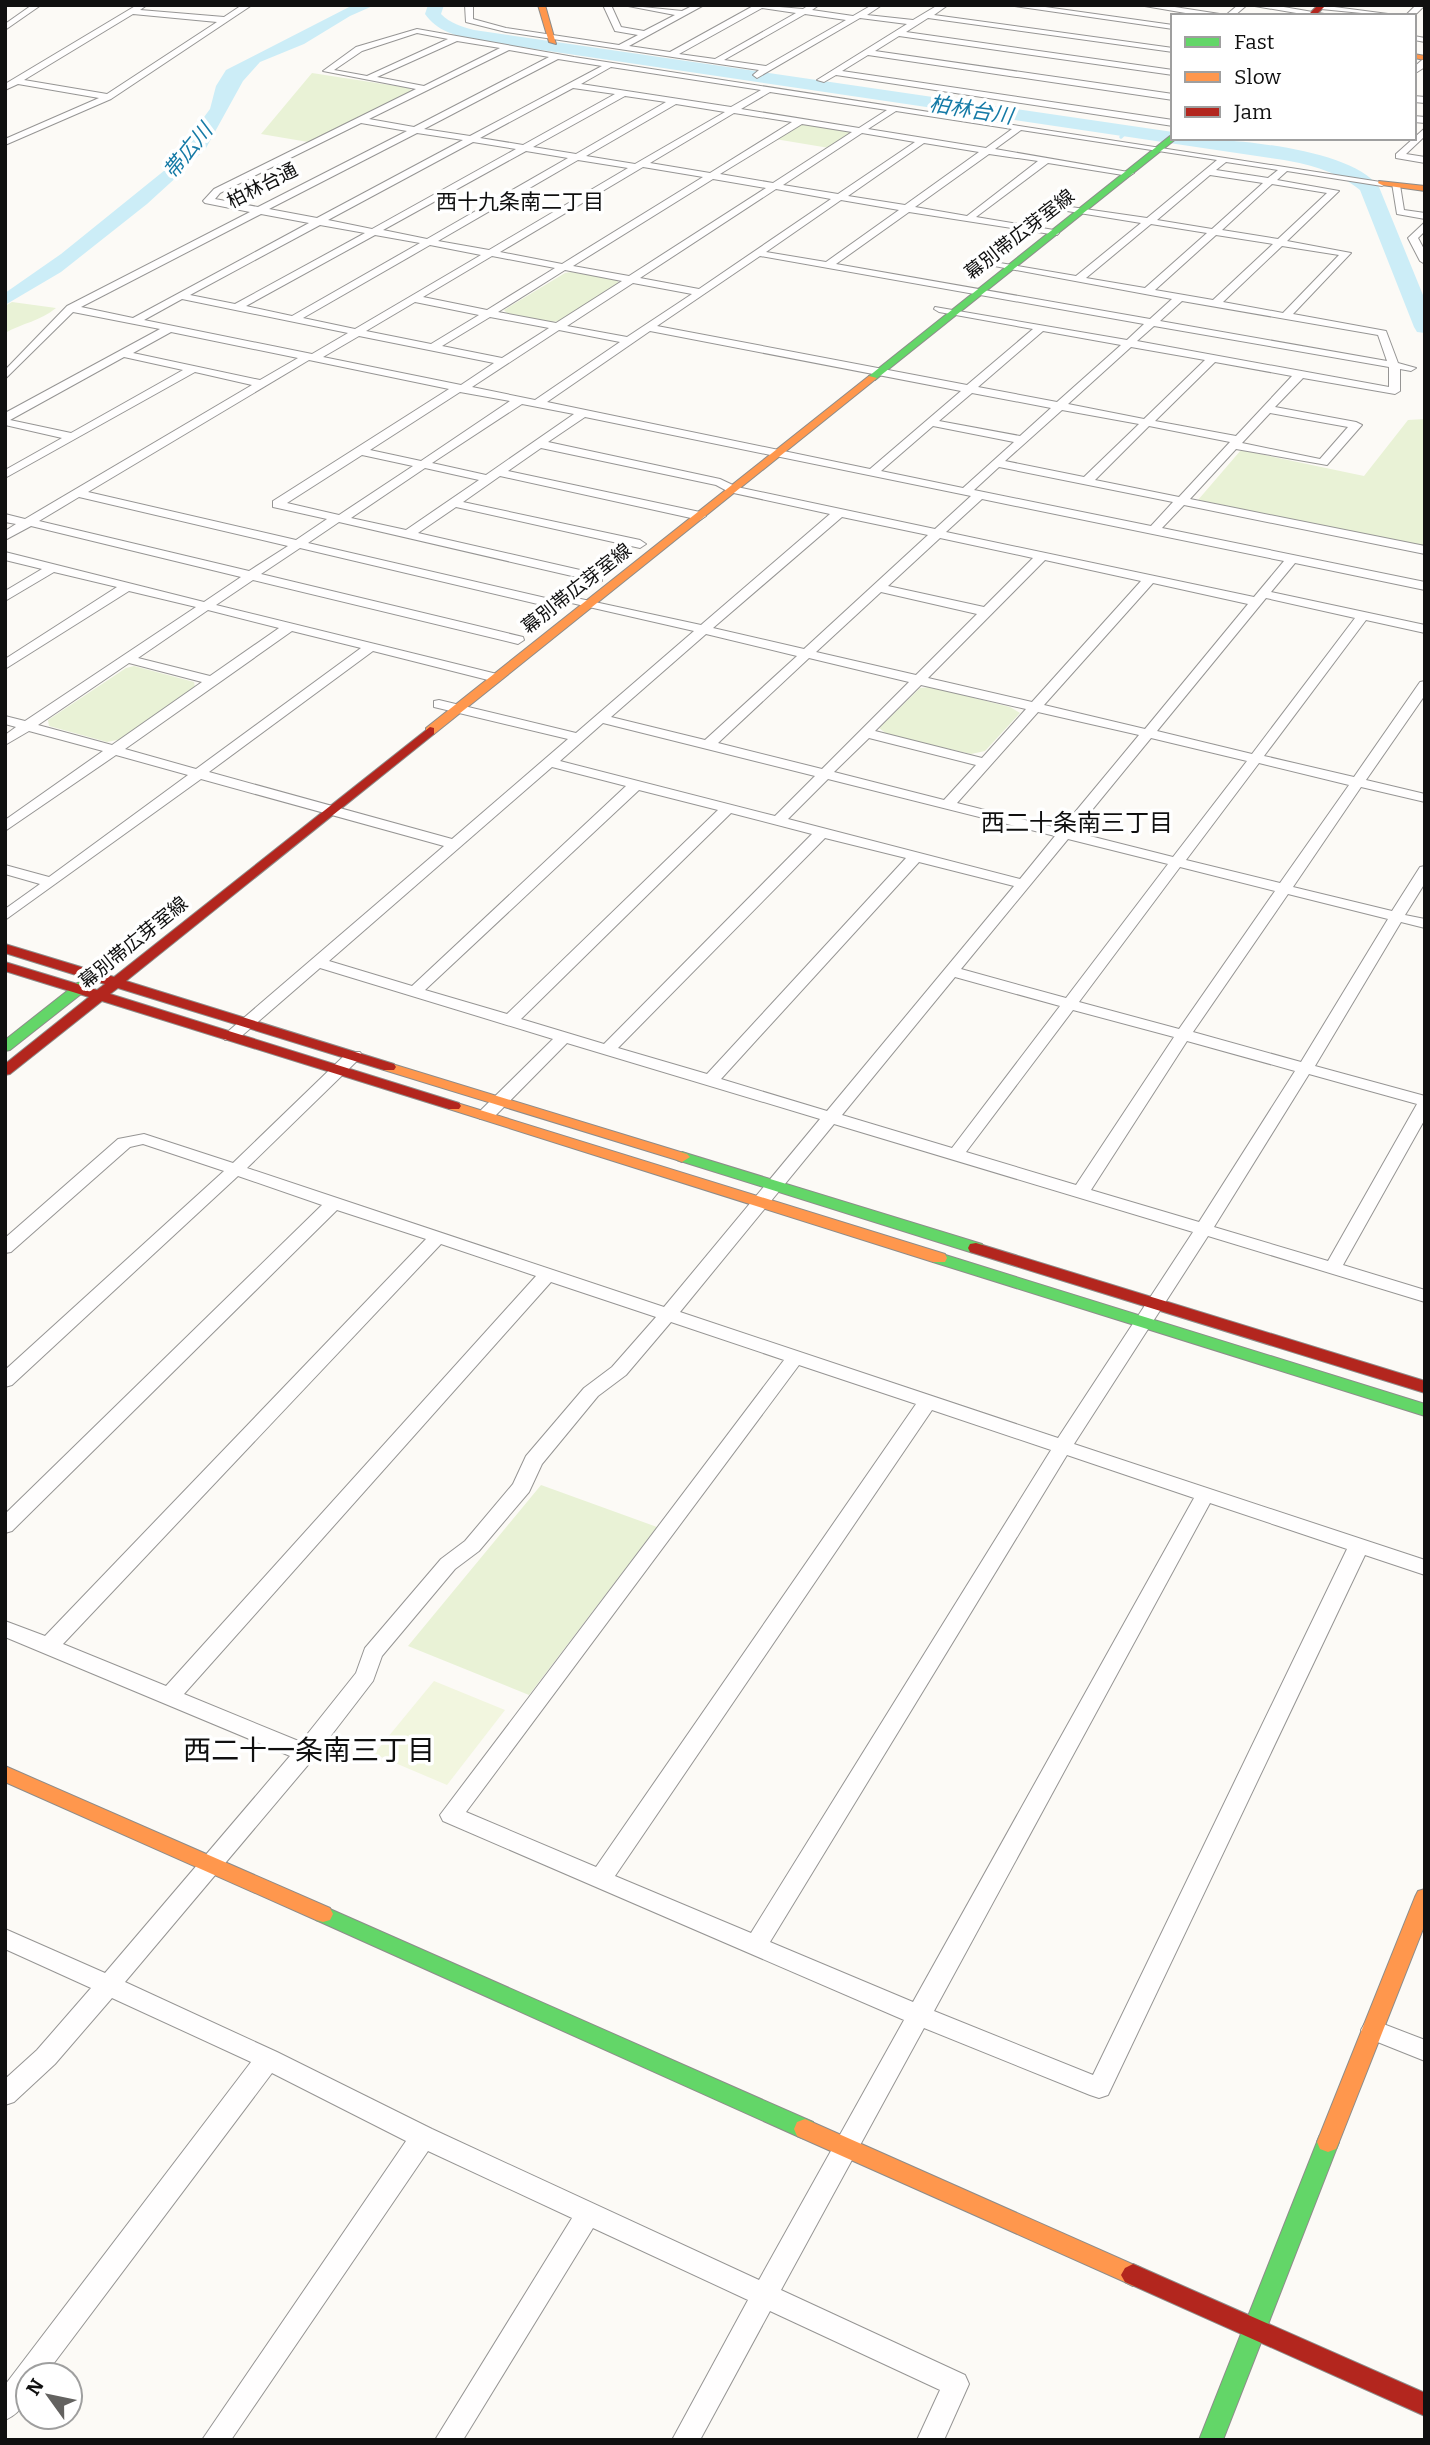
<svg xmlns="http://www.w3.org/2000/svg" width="1430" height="2445" viewBox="0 0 1430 2445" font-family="Bitter,'Noto Sans JP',serif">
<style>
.green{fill:#e9f2d6}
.pitch{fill:#f2f6df}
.water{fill:#ccedf7}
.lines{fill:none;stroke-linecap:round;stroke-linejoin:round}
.stream{stroke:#ccedf7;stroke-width:3.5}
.river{fill:#ccedf7;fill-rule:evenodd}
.street-casing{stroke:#969594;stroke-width:2}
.fast-casing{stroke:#8d8c8a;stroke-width:2}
.slow-casing{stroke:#8d8c8a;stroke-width:2}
.jam-casing{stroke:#8d8c8a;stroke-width:2}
.street{fill:#fffefe;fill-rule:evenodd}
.fast{fill:#63d668;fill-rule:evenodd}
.slow{fill:#ff974d;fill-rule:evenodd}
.jam{fill:#b3261e;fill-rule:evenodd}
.labels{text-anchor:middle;stroke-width:7;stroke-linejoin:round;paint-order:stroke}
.far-street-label{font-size:19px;fill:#101010;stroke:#fff}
.far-water-label{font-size:21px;font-style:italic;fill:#157aa6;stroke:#fff}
.far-neighbourhood-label{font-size:21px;fill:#101010;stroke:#fff}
.neighbourhood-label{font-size:24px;fill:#101010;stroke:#fff}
.near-neighbourhood-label{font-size:28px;fill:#101010;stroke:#fff}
</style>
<rect width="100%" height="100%" fill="#fcfaf6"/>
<!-- green -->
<path class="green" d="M312,73L409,88L412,91L308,142L261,134Z
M806,123L853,132L829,148L775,139L798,124Z
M571,272L617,280L619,283L560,321L550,322L507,313L504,310L565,273Z
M12,302L56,308C40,321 23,323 5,333V306Z
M1425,419V546L1198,500L1241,450L1364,476L1408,420Z
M134,666L194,682L195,687L122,739L107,742L49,726L48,720L126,668Z
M931,687L1010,707L1020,713L985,751L971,754L888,735L879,728L920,688Z
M541,1485L657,1527L529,1695L408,1646Z"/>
<!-- pitch -->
<path class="pitch" d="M434,1681L505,1710L447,1785L374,1754Z"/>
<!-- water -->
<path class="water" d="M353,5H375L350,16L304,44L260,62L243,81L206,148L181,173L147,204L61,272L5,305V293L61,254L165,170L210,109L216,86L226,70Z"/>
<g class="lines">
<!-- stream -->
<path class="stream" d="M1121,137L1126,132"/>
<!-- river -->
<path class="river" d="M428,5H444L441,14C450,23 462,27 474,30L1173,132V138C1221,138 1349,146 1379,187L1425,300V333L1417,332L1414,327L1360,190C1338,172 1312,165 1284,160L474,40C454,35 437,31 425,14Z"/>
<!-- street casing -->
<g class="street-casing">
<path id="street" d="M32,5H41L5,30V24Z
M137,5H147L140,10L224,17L242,5H252L111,99L5,145V139L99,98L18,84L5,90V84ZM133,14L217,22L107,94L24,80Z
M465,5H473V19L506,28L619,45L638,35L615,31L603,5H611L621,27L644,31L675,15L623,5L682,11L694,5H704L629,46L670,52L755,5L803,9L809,5H819L812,10L853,16L872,5H882L867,15L913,20L938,5H948L934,15L1173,48V52L928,18L906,32L1173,70V75L899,36L875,51L1173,94V100L868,55L842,71L1173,120V126L836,75L824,82L817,80L907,24L860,18L757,78L753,75L759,70L506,32L466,22ZM762,8L796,13L715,59L679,54ZM805,14L846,20L766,66L724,60Z
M1008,5H1031L1173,25V29Z
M1139,5H1162L1226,15L1238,5H1247L1234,16H1203Z
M1249,5H1272L1330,15L1314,16Z
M1319,5L1388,14L1392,16L1321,9L1317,7Z
M1416,5H1425L1414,16H1405Z
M417,29L574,57L1387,183L1382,186L1287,171L1277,180L1339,191L1287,241L1351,253L1293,314L1386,331L1398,363L1416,368L1411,371L1400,369V391L1395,394L1303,378L1275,407L1356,422L1362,425L1327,465L1236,449L1190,499L1425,546V554L1184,505L1162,528L1425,582V590L1295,563L1271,592L1425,625V633L1366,620L1264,756L1354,777L1420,682L1425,681V695L1366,780L1425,794V802L1361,787L1293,887L1392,911L1420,867L1425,866V883L1405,915L1425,919V928L1401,922L1315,1066L1425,1096V1119L1343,1265L1425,1290V1302L1208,1236L1074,1444L1425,1560V1575L1365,1555L1108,2095L1099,2098L1090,2095L924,2028L781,2290L965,2375L969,2384L944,2440H917L940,2390L770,2311L700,2440H672L748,2300L593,2228L463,2440H435L572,2218L428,2151L231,2440H202L406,2141L272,2073L45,2375H28C28,2395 26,2411 5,2420V2385L251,2062L112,1998L55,2064L14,2102L5,2105V2079L37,2050L91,1988L5,1949V1929L105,1973L290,1756L5,1637V1621L45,1636L426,1239L337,1210L12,1531L5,1533V1514L322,1205L238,1176L12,1385L5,1387V1370L224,1171L143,1144L130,1147L11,1252L5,1253V1238L118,1139L144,1134L233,1163L348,1052H360L362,1055L360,1058L247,1168L664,1307L820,1119L567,1043L492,1119H480L478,1115L480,1111L553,1039L320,968L237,1040H225L223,1037L225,1034L444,846L201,779L5,920V909L40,884L5,874V865L49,877L188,775L116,755L5,831V820L103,751L29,731L5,745V735L16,727L5,724V716L25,721L196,607L129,591L5,669V659L117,587L54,572L5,601V591L42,569L5,560V552L204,602L241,577L31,526L5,540V531L16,524L5,522V514L25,519L252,385L195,372L5,478V470L62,438L5,425V413L160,329L73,312L5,379V370L67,306L250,212L205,203L203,201L214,189L416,89L323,71L356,47ZM417,33L448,39L367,76L334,70L362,51ZM457,41L500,48L424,86L377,77ZM509,50L549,57L414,127L369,119ZM558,59L602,66L470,136L424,129ZM611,67L761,90L731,107L581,84ZM573,88L615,94L523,145L480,138ZM770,92L887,110L859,128L741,109ZM625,96L666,102L576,154L533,147ZM676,104L725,112L635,164L586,156ZM896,111L1012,129L986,148L868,129ZM734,113L792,122L710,173L650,163ZM361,123L407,131L258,207L215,199L220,193ZM802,124L852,132L773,183L720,174ZM1021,130L1217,160L1147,218L1064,206L1062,208L1067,211L1141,223L1076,276L994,262L989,265L1172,299L1150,319L836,264L909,212L1057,235L1059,233L1054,230L976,217L1048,163L1129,176L1134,173L995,149ZM417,133L463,140L317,218L269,209ZM862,133L915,142L838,194L783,185ZM473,142L516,149L372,229L328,220ZM924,143L979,152L905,205L848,196ZM526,151L568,158L427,239L383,230ZM989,154L1038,161L967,216L915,207ZM578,160L628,168L489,250L438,241ZM1226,162L1278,170L1268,178L1216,170ZM643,167L703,177L562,264L500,252ZM1210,175L1263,183L1212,229L1157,220ZM713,179L766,188L629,276L573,266ZM1272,184L1327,193L1278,239L1222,230ZM776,189L831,199L699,289L640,278ZM841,200L899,210L826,262L766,252ZM261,214L309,223L133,318L81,307ZM1151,224L1207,233L1145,288L1086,278ZM320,225L365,233L235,304L190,295ZM375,235L420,243L292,316L246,306ZM1216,235L1273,244L1213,300L1155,290ZM430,245L481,255L355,329L303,318ZM1282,246L1339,255L1283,313L1223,302ZM492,256L555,268L487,310L423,297ZM760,256L1144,324L1127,340L935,307L934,309L939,312L1033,329L967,385L657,326ZM565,270L622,281L556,323L498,312ZM633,283L692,294L627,337L567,326ZM182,299L348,333L312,354L144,320ZM1182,301L1378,335L1387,361L1160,321ZM415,302L479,315L431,344L366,331ZM490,317L549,328L502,358L442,346ZM1154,326L1389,367V387L1137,341ZM559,330L620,342L535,400L472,387ZM650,331L961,391L870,469L547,402ZM1043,331L1121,345L1057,402L978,387ZM171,332L298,358L260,380L133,353ZM359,336L494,363L461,385L323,357ZM1131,347L1205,360L1144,419L1068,404ZM124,357L183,370L71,433L10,420ZM309,360L449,389L273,501V507L327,519L296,540L88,492ZM1215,362L1292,376L1236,436L1155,421ZM460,392L510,401L421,461L370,450ZM972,393L1051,408L1020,436L939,421ZM522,404L574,414L486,475L432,463ZM1062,410L1139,424L1084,477L1005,461ZM1270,413L1348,427L1320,459L1242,443ZM585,417L971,496L935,529L737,487L720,479L548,442ZM933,426L1014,442L963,488L881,471ZM1149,426L1230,442L1179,497L1095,480ZM541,448L716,485L729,492L830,514L701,625L567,596V602L694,631L576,733L439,700L434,701V707L568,739L452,839L209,772L373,651L496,682L503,678L501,675L216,605L253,580L518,644L524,640L523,637L261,574L300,548L563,610L569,606L563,602L308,543L339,522L598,582L602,581V575L418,533L456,507L640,548L646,544L640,540L463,502L500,476L700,520L706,516L700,512L508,471ZM362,455L413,466L339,515L287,503ZM999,467L1173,502L1151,526L974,490ZM425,468L479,480L406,530L351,518ZM79,497L288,546L249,571L39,521ZM982,499L1284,561L1254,597L946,532ZM842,517L928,535L804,649L713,628ZM940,538L1033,558L984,607L888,586ZM1045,560L1141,581L1032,702L928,678ZM1153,583L1248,604L1145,729L1044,705ZM881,592L977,614L916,675L816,652ZM1266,598L1355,618L1252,754L1157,731ZM208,610L279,628L210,676L138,658ZM292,631L361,648L196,769L125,749ZM706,634L797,656L705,740L611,717ZM809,658L909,682L822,769L718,743ZM129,663L202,682L112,745L38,725ZM921,685L1026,709L982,758L875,731ZM1038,712L1139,735L1061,829L957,803ZM603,723L815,776L775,816L560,761ZM869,738L976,765L944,800L834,772ZM1151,738L1247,761L1173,857L1074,832ZM1259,763L1349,785L1280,883L1186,860ZM552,767L626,786L412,986L329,961ZM828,779L1055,836L1020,879L788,819ZM639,790L718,810L507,1014L425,990ZM731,813L812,834L604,1044L521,1019ZM825,838L906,858L707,1074L618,1048ZM1068,839L1168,864L1066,998L961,969ZM919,862L1014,886L827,1111L721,1079ZM1180,867L1275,891L1179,1029L1079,1002ZM1288,894L1388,919L1301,1062L1193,1032ZM955,977L1060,1006L952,1148L842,1115ZM1073,1010L1174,1037L1076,1185L966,1152ZM1187,1041L1295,1071L1199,1222L1091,1190ZM1309,1074L1417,1104L1328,1261L1214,1227ZM834,1124L1193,1232L1058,1438L680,1312ZM441,1244L536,1276L166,1686L63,1644ZM551,1282L656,1317L612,1367L584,1388L526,1456L513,1484L465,1541L441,1559L365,1648L356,1673L301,1742L184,1694ZM671,1322L784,1360L440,1815L443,1821L904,2020L759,2280L432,2129L277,2052L125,1982L313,1759L373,1681L382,1656L455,1569L479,1551L529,1492L542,1464L598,1396L626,1375ZM799,1365L916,1404L596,1867L466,1812ZM932,1410L1051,1450L751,1933L615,1876ZM1067,1455L1194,1498L913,2002L770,1942ZM1210,1503L1347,1549L1093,2075L934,2011Z
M1414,36L1425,38V42L1414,40Z
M1422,60H1425V67L1414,74V67Z
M1414,96L1425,97V103L1414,102Z
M1414,116L1425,117V123L1414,122Z
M1425,128V136L1406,154L1425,157V163L1396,158V154Z
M1392,183L1400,185L1404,210L1425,213V219L1397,214Z
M1425,222V231L1418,238L1425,251V264L1420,261L1408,238Z
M1373,2020L1425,2040V2061L1365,2037L1361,2030L1365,2023Z"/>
</g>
<!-- fast casing -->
<g class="fast-casing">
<path id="fast" d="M1170,136L1177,138L875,380H869V376Z
M142,935L147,936L149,939L147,942L10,1050L5,1051V1040L137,936Z
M682,1152L982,1244L984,1248L976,1253L970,1252L677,1160L674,1157Z
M939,1253L1425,1404V1416L933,1262L931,1258L933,1254Z
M323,1906L813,2122L816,2129L813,2136L805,2139L797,2136L316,1920L313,1914L316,1908Z
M1328,2132L1336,2135L1339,2142L1223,2440H1199L1317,2142L1320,2135Z"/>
</g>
<!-- slow casing -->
<g class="slow-casing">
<path id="slow" d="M538,5H545L556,44L549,42Z
M1414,54L1425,56V60L1414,58Z
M1379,181L1425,186V191L1382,185L1378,183Z
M869,376L877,378L434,734H426V728Z
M389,1063L687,1154L690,1157L682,1162L677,1160L384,1070L382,1067Z
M454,1102L945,1254L947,1258L945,1262H933L449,1109L447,1106Z
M5,1766L330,1908L333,1914L330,1920L323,1922L316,1920L5,1782Z
M1425,1889V1924L1339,2142L1336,2149L1328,2152L1320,2149L1317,2142L1415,1897L1418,1891Z
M805,2119L1141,2268L1145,2275L1141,2282L1133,2286L1125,2282L797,2136L794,2129L797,2122Z"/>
</g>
<!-- jam casing -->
<g class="jam-casing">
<path id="jam" d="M1318,5H1326L1315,16H1307Z
M430,727L434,728V734L126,981L394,1064L396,1067L394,1070H384L118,988L110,994L459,1103L461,1106L459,1109H449L102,1001L10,1074L5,1075V1064L89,997L5,971V962L97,990L105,984L5,953V944L114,977Z
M976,1243L1425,1381V1393L970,1252L968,1248L970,1244Z
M1133,2264L1425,2393V2416L1125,2282L1121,2275L1125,2268Z"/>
</g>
<!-- street -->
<use href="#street" class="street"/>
<!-- fast -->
<use href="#fast" class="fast"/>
<!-- slow -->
<use href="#slow" class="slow"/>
<!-- jam -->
<use href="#jam" class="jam"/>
</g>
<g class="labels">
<!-- far-street labels -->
<g class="far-street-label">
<text transform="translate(262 185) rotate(-27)" y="7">柏林台通</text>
<text transform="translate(1019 234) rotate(-38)" y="7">幕別帯広芽室線</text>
<text transform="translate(576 588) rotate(-38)" y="7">幕別帯広芽室線</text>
<text transform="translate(133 942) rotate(-39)" y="7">幕別帯広芽室線</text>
</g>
<!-- far-water labels -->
<g class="far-water-label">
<text transform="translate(971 110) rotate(9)" y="7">柏林台川</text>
<text transform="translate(188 151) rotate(-51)" y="7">帯広川</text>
</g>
<!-- far-neighbourhood labels -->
<g class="far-neighbourhood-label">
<text x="520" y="209">西十九条南二丁目</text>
</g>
<!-- neighbourhood labels -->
<g class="neighbourhood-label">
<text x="1077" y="831">西二十条南三丁目</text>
</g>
<!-- near-neighbourhood labels -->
<g class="near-neighbourhood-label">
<text x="309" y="1760">西二十一条南三丁目</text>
</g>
</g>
<!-- border -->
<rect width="1430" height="2445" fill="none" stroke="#101010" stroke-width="14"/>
<!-- legend -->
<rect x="1171" y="14" width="245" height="126" fill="#ffffff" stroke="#9f9f9f" stroke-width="2"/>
<rect x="1185" y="37" width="35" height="10" fill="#63d668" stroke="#9f9f9f" stroke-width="2"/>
<text x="1234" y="49" font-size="21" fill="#101010">Fast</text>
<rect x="1185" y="72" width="35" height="10" fill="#ff974d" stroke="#9f9f9f" stroke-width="2"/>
<text x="1234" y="84" font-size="21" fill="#101010">Slow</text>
<rect x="1185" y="107" width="35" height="10" fill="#b3261e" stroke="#9f9f9f" stroke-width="2"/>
<text x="1234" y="119" font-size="21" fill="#101010">Jam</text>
<!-- north arrow -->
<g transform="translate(49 2396) rotate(303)"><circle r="33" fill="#ffffff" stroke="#9f9f9f" stroke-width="2"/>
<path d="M0-5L12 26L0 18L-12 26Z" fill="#636260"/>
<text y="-10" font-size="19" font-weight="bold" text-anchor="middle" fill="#101010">N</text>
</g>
</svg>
